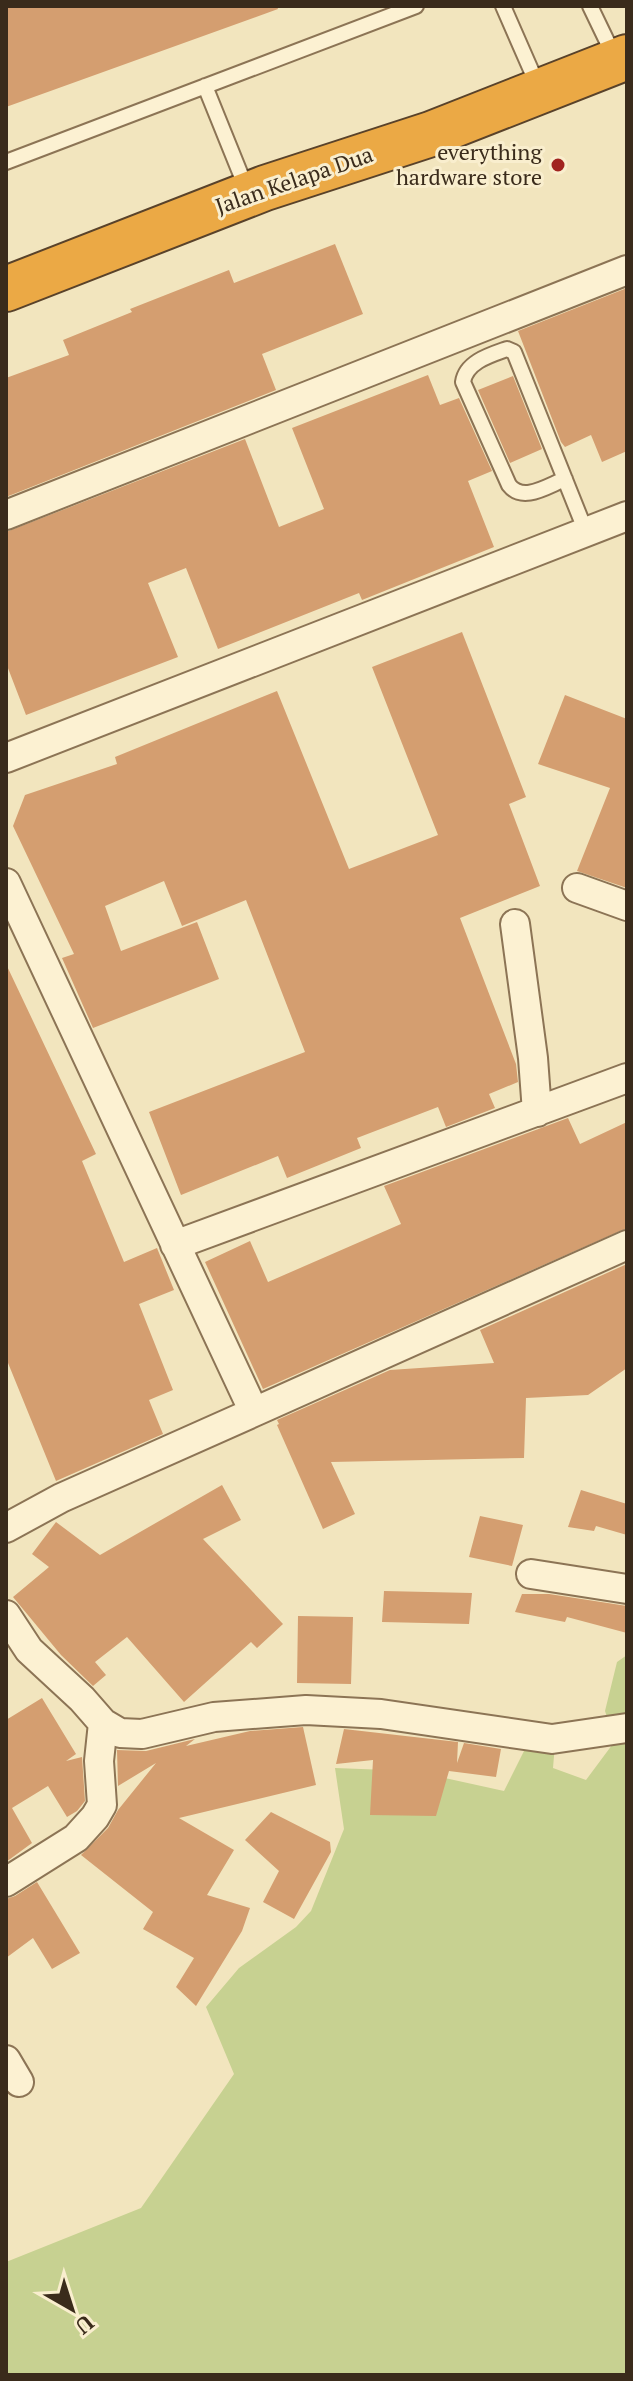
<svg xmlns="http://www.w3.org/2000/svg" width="633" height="2381" viewBox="0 0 633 2381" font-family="'PT Serif',serif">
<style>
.green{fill:#c7d191}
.building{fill:#d49e70}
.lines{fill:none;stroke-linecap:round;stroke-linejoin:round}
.lane-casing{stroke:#8c7455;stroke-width:18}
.street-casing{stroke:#8c7455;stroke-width:32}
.highway-casing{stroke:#59422a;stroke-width:48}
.lane{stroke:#fcf1d2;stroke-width:14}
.street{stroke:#fcf1d2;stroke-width:28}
.highway{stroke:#eba945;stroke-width:44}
.poi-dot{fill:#a1231f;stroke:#f9eece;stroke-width:3}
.labels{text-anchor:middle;stroke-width:6;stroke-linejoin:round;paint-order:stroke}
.poi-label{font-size:22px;fill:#3a2b1b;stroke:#f9eece;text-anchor:end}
.street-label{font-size:22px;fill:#3a2b1b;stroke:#f9eece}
</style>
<rect width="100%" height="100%" fill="#f2e5be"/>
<!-- green -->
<path class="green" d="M627,1655V2375H6V2262L141,2208L234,2074L206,2007L239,1968L296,1927L311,1911L344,1829L335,1768L413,1771L504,1791L527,1745L555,1744L553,1768L586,1780L615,1741L605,1711L617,1662Z"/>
<!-- building -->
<path class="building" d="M6,6H277L278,9L6,107Z
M335,244L363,314L262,354L276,390L6,497V378L69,355L63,340L132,312L130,309L229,270L234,283Z
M627,288V451L602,462L591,435L565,447L561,442L518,331Z
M428,375L440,405L459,398L492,471L468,481L494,547L362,600L359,593L218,649L186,568L148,583L178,657L26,715L6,663V532L245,439L279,527L324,509L292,428Z
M513,376L542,449L510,463L478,390Z
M462,632L526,797L509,804L540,886L460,918L516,1064L518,1082L489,1094L495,1108L446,1127L438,1107L357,1138L361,1148L287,1178L278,1156L181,1195L149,1112L305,1052L246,900L182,926L164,881L105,906L121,951L197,922L219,979L93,1028L62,958L74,954L13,826L25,795L117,764L115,757L277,691L349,869L438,835L372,667Z
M565,695L627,719V888L577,871L610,788L538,764Z
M6,964L96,1154L82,1161L124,1262L157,1248L174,1290L139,1304L173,1390L149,1400L163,1434L56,1481L6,1358Z
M568,1118L580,1144L627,1122V1228L263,1389L205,1262L250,1241L268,1282L401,1224L384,1186Z
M627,1264V1368L588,1395L526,1398L524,1458L331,1462L355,1514L323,1529L277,1425L279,1424L277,1420L390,1370L494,1363L480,1330Z
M222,1485L241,1520L203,1539L283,1624L257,1648L251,1642L184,1702L127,1637L95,1662L106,1675L93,1686L61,1655L13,1597L49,1567L32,1554L56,1522L100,1555Z
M581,1490L627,1504V1535L596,1526L594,1531L568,1527Z
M480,1516L523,1525L512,1566L469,1557Z
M384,1591L472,1593L469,1624L382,1622Z
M522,1594H549L627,1606V1633L567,1617L565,1622L515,1612Z
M298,1616L353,1617L351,1684L297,1683Z
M42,1698L76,1754L66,1761L82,1757L85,1801L77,1811L67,1817L48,1786L12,1808L32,1843L6,1862V1720Z
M303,1727L316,1785L179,1818L234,1850L207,1895L250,1908L242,1931L196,2006L176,1987L194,1958L143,1929L153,1912L81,1855L108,1828L118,1810L156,1763L118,1786L117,1750L146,1751L195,1739L186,1746L250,1731Z
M344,1729L458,1742L457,1763L464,1743L501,1749L496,1777L449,1771L436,1816L370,1815L373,1760L336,1764Z
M271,1812L330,1842L331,1852L294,1919L263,1902L279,1871L245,1840Z
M37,1882L80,1953L52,1969L33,1938L6,1958V1899L15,1896Z"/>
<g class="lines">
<!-- lane casing -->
<g class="lane-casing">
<path id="lane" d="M503,6L538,86
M590,6L615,58
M205,86L247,190
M6,162L416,6
M565,479C547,486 523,503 509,485L463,382C466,362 490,355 507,349L514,352L586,532"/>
</g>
<!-- street casing -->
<g class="street-casing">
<path id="street" d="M6,515L627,270
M6,758L627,516
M6,883L254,1412L627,1245
M577,888L627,906
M515,924L533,1058L537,1112
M175,1245L627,1078
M6,1528L61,1498L254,1412
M531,1574L627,1589
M6,1615L29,1650L82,1699L103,1723L120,1733L142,1734L214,1717L306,1710L381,1714L552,1739L627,1728
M6,1882L76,1838L95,1817L102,1805L99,1761L103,1723
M6,2060L19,2082"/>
</g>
<!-- highway casing -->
<g class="highway-casing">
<path id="highway" d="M6,289L265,188L431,134L627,57"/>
</g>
<!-- lane -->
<use href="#lane" class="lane"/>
<!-- street -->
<use href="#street" class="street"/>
<!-- highway -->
<use href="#highway" class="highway"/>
</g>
<!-- markers -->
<circle class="poi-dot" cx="558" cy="165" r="8"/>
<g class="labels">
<!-- poi labels -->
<g class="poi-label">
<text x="542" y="160">everything<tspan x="542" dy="25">hardware store</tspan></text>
</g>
<!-- street labels -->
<g class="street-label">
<text transform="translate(294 180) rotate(-19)" y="8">Jalan Kelapa Dua</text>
</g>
</g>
<!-- border -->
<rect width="633" height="2381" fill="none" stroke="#3a2b1b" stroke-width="16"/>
<!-- north arrow -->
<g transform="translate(72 2309) rotate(141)" stroke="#f9eece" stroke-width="6" paint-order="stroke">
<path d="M0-6L14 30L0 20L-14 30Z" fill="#3a2b1b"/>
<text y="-12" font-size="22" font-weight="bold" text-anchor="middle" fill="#3a2b1b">U</text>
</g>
</svg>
